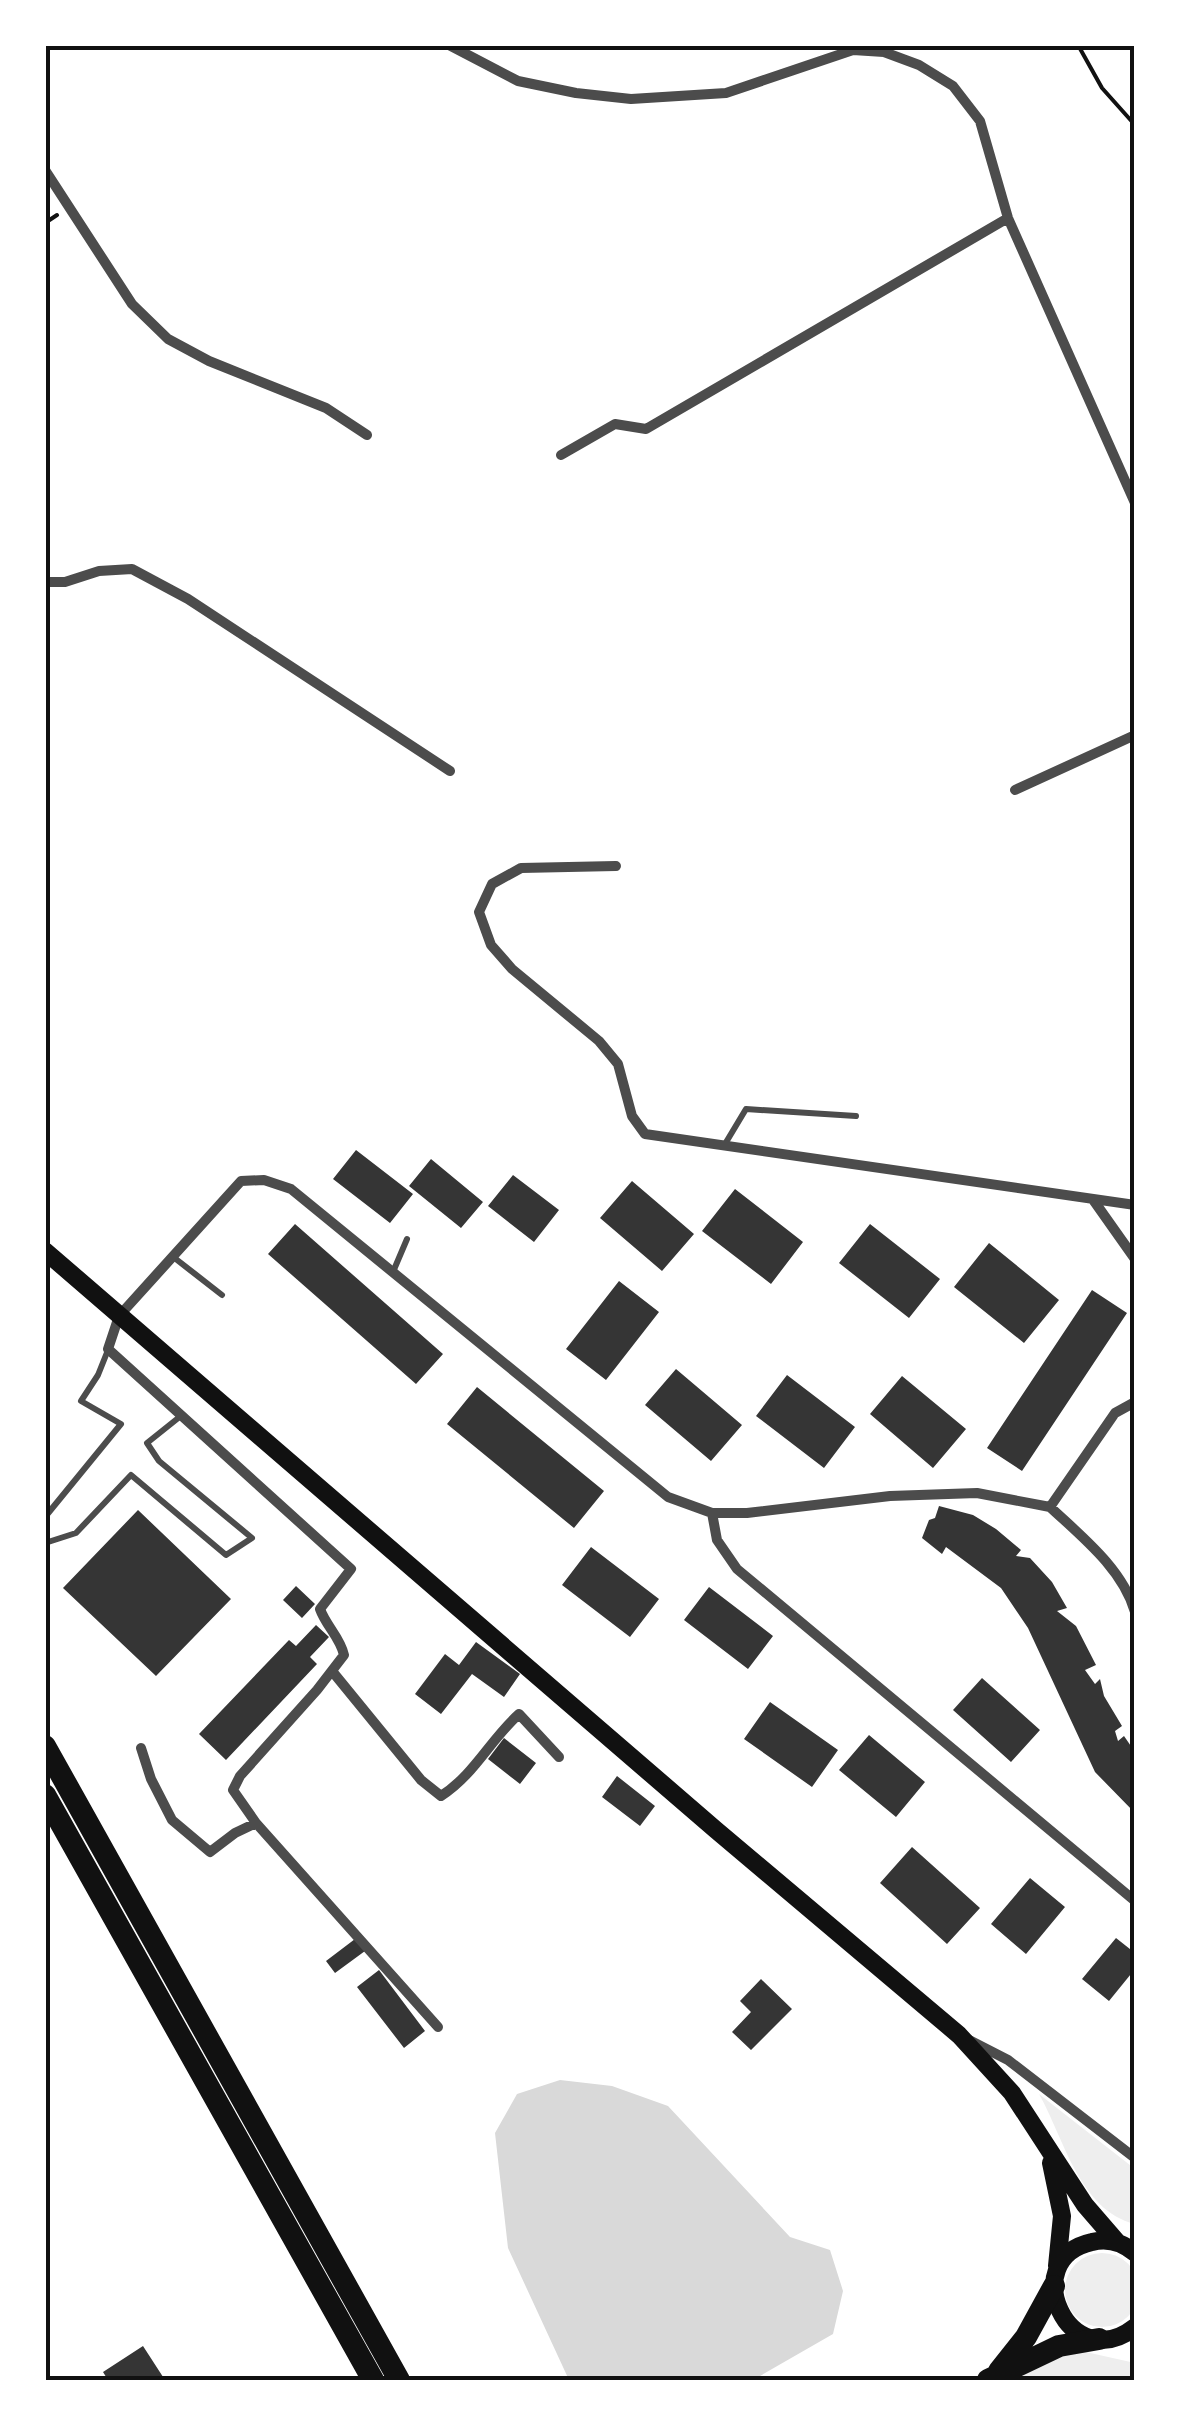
<svg xmlns="http://www.w3.org/2000/svg" width="1180" height="2425" viewBox="0 0 1180 2425" font-family="'Source Sans 3',sans-serif">
<style>
.green{fill:#eee}
.water{fill:#d9d9d9}
.building{fill:#353535}
.lines{fill:none;stroke-linecap:round;stroke-linejoin:round}
.path{stroke:#111;stroke-width:4}
.service{stroke:#4c4c4c;stroke-width:6}
.minor{stroke:#4c4c4c;stroke-width:10}
.secondary{stroke:#111;stroke-width:18}
.motorway{stroke:#111;stroke-width:22}
.neatline{fill:none;stroke:#111;stroke-width:4}
</style>
<rect width="100%" height="100%" fill="#fff"/>
<!-- green -->
<path class="green" d="M1039,2094L1135,2169V2224C1079,2210 1064,2138 1039,2094Z
M1065 2290a37 37 0 1 1 74 0a37 37 0 1 1-74 0Z
M1059,2346L1135,2363V2380H988Z"/>
<!-- water -->
<path class="water" d="M560,2080L612,2086L668,2106L790,2237L830,2250L843,2291L833,2334L753,2380H569L508,2248L495,2133L517,2094Z"/>
<!-- building -->
<path class="building" d="M356,1150L413,1194L390,1223L333,1179Z
M431,1159L483,1202L461,1228L409,1186Z
M513,1175L559,1210L534,1242L488,1206Z
M632,1181L694,1234L662,1271L600,1218Z
M735,1189L803,1242L771,1284L702,1231Z
M295,1224L443,1354L416,1384L268,1254Z
M870,1224L940,1279L909,1318L839,1263Z
M989,1243L1059,1300L1024,1343L954,1287Z
M619,1281L659,1312L606,1380L566,1349Z
M1092,1290L1127,1313L1022,1471L987,1448Z
M676,1369L742,1425L711,1461L645,1405Z
M787,1375L855,1427L824,1468L756,1416Z
M902,1376L966,1429L933,1468L870,1414Z
M477,1387L604,1491L574,1528L447,1424Z
M939,1506L973,1515L996,1529L1021,1550L1016,1556L1030,1558L1052,1582L1067,1608L1057,1611L1076,1626L1096,1665L1085,1670L1095,1684L1100,1679L1104,1696L1122,1726L1115,1731L1118,1741L1124,1736L1135,1752V1813L1095,1772L1028,1628L1001,1588L946,1547L942,1554L922,1538L929,1520L935,1518Z
M138,1510L231,1599L156,1676L63,1588Z
M591,1547L659,1599L630,1637L562,1585Z
M296,1586L315,1604L302,1618L283,1600Z
M709,1587L773,1636L748,1669L684,1620Z
M316,1625L329,1637L310,1657L317,1664L226,1760L199,1734L289,1640L296,1646Z
M476,1642L520,1674L504,1697L472,1674L441,1714L415,1694L445,1654L459,1665Z
M982,1678L1040,1730L1011,1762L953,1710Z
M770,1702L838,1750L812,1787L744,1739Z
M869,1735L925,1782L896,1817L839,1770Z
M504,1738L536,1763L520,1784L488,1759Z
M617,1776L655,1806L640,1826L602,1797Z
M912,1847L980,1908L947,1944L880,1883Z
M1030,1878L1065,1907L1026,1954L991,1924Z
M1116,1938L1135,1953V1969L1109,2001L1082,1979Z
M355,1939L365,1951L335,1973L326,1961Z
M379,1970L425,2031L404,2048L357,1987Z
M761,1979L792,2009L751,2050L732,2032L751,2012L740,2001Z
M143,2346L165,2380H108L103,2372Z"/>
<g class="lines">
<!-- path -->
<path class="path" d="M1078,45L1102,88L1135,125
M45,223L57,215"/>
<!-- service -->
<path class="service" d="M725,1144L746,1109L856,1116
M172,1256L222,1295
M393,1272L407,1239
M45,1517L121,1424L81,1401L98,1375L108,1350
M45,1543L76,1533L131,1475L226,1555L252,1538L159,1461L147,1443L182,1415"/>
<!-- minor -->
<path class="minor" d="M449,45L518,81L576,93L631,99L726,93L853,50L884,52L919,65L953,86L980,121L1008,218L1135,503
M45,170L132,304L168,339L209,361L326,408L367,435
M561,455L615,424L646,429L1008,218
M45,582H65L99,571L132,569L188,599L450,771
M1015,790L1135,735
M616,866L521,868L492,884L479,912L491,945L512,969L599,1041L618,1064L632,1116L645,1134L1135,1205
M1094,1201L1135,1259
M1050,1507C1081,1536 1123,1569 1135,1612
M1050,1507L1115,1413L1135,1402
M712,1513L717,1540L737,1569L1135,1901
M332,1671L421,1780L441,1796C474,1775 490,1740 519,1714L559,1757
M141,1748L151,1779L172,1820L210,1852L235,1833L256,1823L233,1790L240,1776L317,1690L344,1655C340,1637 326,1626 320,1609L351,1569L108,1349L119,1316L241,1181L264,1180L291,1189L668,1497L712,1513H747L890,1496L977,1493L1050,1507
M256,1823L438,2027
M969,2040L1008,2060L1135,2158"/>
<!-- secondary -->
<path class="secondary" d="M45,1251L716,1830L959,2035L1012,2093L1085,2205L1117,2242
M1051,2163L1062,2216L1057,2266
M1135,2253C1122,2242 1108,2238 1092,2242C1015,2259 1069,2379 1135,2327"/>
<!-- motorway -->
<path class="motorway" d="M45,1746L399,2380
M45,1795L373,2380
M999,2371L1026,2337L1054,2286
M988,2380L1059,2346L1099,2339"/>
</g>
<!-- border -->
<rect width="1180" height="2425" fill="none" stroke="#ffffff" stroke-width="95"/>
<rect x="48" y="48" width="1084" height="2330" class="neatline"/>
</svg>
